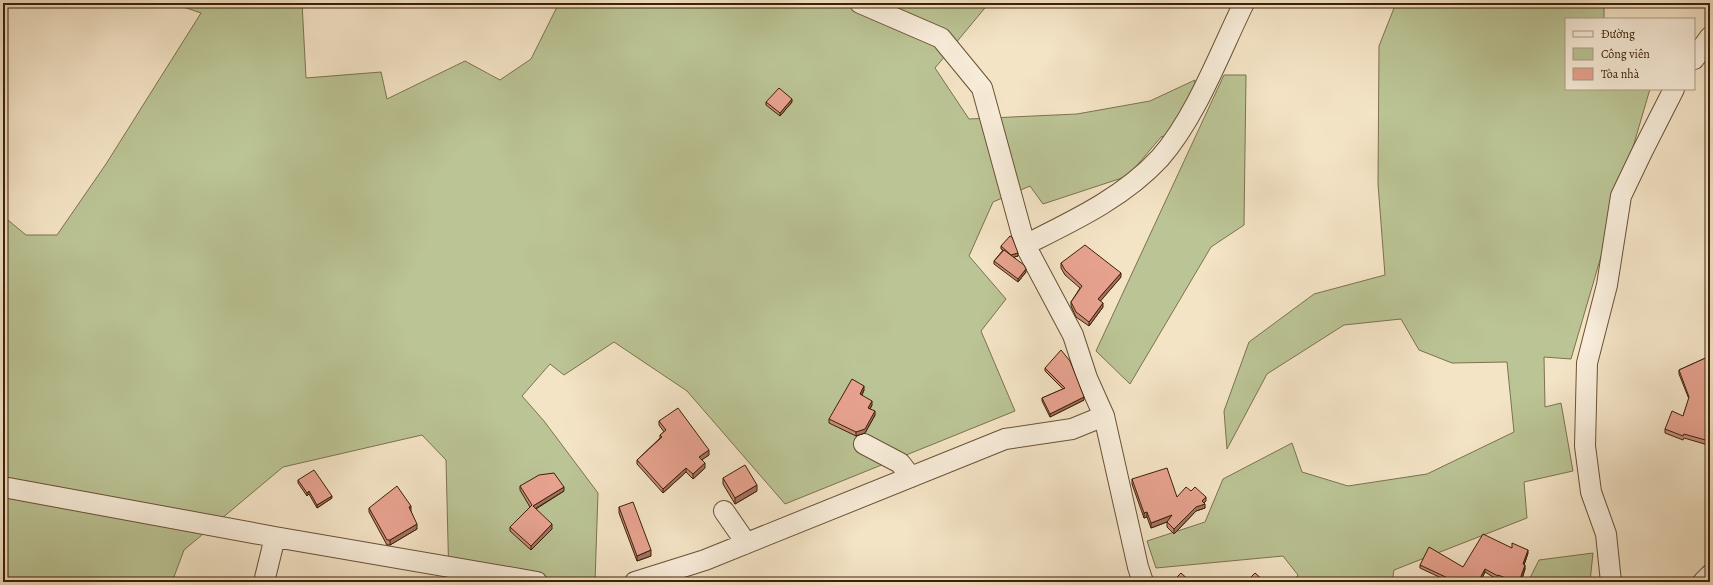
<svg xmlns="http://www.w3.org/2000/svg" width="1713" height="585" viewBox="0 0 1713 585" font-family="Alegreya,serif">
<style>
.green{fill:#bbc495;stroke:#7c724d}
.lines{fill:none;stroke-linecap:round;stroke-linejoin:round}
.minor-casing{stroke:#6b5135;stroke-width:22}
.minor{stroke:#f8edda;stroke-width:20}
.wall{fill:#c88c7c;stroke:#3d2005}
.shaded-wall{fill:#a27265;stroke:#3d2005}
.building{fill:#e8a390;stroke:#3d2005}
</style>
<rect width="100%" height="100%" fill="#f4e4c6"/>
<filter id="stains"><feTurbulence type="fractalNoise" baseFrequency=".005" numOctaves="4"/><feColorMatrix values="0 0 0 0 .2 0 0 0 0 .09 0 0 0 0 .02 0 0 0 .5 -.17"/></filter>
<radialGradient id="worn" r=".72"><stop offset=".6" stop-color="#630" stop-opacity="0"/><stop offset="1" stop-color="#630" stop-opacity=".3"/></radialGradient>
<!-- green -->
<path class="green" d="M172,3H302L306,78L381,72L387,99L465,61L500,80L531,59L559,3H989L935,68L969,119L1077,114L1150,101L1195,80L1189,128L1161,137L1128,176L1043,204L1030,186L993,202L969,256L1006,299L981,331L1015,411L785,504L687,391L614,342L564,375L550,364L522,396L544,421L598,493L595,582H449L446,460L422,435L283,467L184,550L172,582H3V216L26,235H57L106,164L201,13Z
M1396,3H1604V19H1566V89H1650L1571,359L1544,357L1545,407L1561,403L1573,471L1524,482L1527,518L1394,570L1392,582H1293L1298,575L1283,556L1156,568L1147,541L1205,522L1223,479L1292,443L1302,472L1348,486L1427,474L1514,432L1507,362L1452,363L1419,350L1401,319L1344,325L1267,374L1227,449L1224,411L1249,342L1314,294L1385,275L1378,184L1379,46Z
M1224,75H1246L1244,225L1211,247L1130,384L1096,351Z
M1593,553L1590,582H1528L1539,560Z"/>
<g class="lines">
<!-- minor casing -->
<g class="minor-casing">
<path id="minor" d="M860,3L941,38L982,88L1025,245L1073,335L1087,378L1104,416L1138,567L1143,582
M1694,59L1710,37
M1025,245C1073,221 1123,198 1160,158C1196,117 1220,52 1244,3
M864,444L900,463L911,477
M3,487L275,537L264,582
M724,511L742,537L745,544
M275,537L537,582
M635,582L705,560L1005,439L1072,429L1104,416
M1611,582L1606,534L1591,492L1585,446L1587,363L1607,285L1621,196L1643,150L1674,89
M1703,582L1710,575"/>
</g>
<!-- minor -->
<use href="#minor" class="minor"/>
</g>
<!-- wall -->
<path class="wall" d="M766,102H792L780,116L766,105Z
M1001,246L1018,256L1014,257L1026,272L1018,282L994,264V261L1003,250L1001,249Z
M1061,263L1121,277L1100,301L1103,307L1089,326L1076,317L1071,306V302L1080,288L1065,275L1061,268Z
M1710,356V449H1708V445L1684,438L1683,440L1665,433V429L1683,416L1689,399L1679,374V370Z
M1045,368L1084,400L1050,417L1042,401V398L1063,389L1045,371Z
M864,390L862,395L872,405L870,409L875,415L865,433L856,436L829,423V419Z
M659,421L709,455L701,460L705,468L693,479L686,472L663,493L637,464V460L660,438V435L664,432L659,425Z
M723,478L757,491L735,504L723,484Z
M1132,479L1177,497L1191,491L1206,501L1204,503L1205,508L1196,511L1174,534L1167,527V522L1151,528L1147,517L1144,518L1132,484Z
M298,480L332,498L317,508L309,494L307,496L298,483Z
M520,486L564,491L536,509L552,529L531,550L510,531V527L530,507L520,490Z
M619,507L651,556L637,561L619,513Z
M369,508L411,511L417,529L390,545H387L369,512Z
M1528,553L1524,565L1525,569L1521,582H1508L1498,578V580L1485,572L1480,582H1450L1420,568V565L1463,567Z"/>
<!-- shaded-wall -->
<path class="shaded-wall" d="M792,99V102L780,116V113Z
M1018,253V256L1011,258V255Z
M1026,269V272L1018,282V279Z
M1121,273V277L1098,304V299Z
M1103,303V307L1089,326V322Z
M864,386V390L860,398V394Z
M1084,397V400L1050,417V414Z
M872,401V405L868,412V408Z
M875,411V415L865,433L856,436V432Z
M709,450V455L699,462V457Z
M705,463V468L693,479V474Z
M686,468V472L663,493V489Z
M757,485V491L735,504V498Z
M564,487V491L533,510V506Z
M309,491V494L307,496V493Z
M332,496V498L317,508V505Z
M1206,497V501L1203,504H1205V508L1196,511L1174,534V529Z
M411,506V511L409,512V507Z
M1147,512V517L1144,518V513Z
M1172,515V520L1151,528V523Z
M417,524V529L390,545V540Z
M552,524V529L531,550V546Z
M651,550V556L637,561V556Z
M1528,550V553L1523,568V564Z
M1525,565V569L1521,582H1519Z
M1485,569V572L1480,582H1478Z"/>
<!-- building -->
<path class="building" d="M779,88L792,99L780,113L766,102Z
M1010,236L1012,237L1018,253L1011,255L1001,246Z
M1085,245L1121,273L1098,299L1103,303L1089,322L1076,312L1071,302L1082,286L1065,270L1061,263Z
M1004,250L1024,265L1026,269L1018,279L994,261Z
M1061,350L1070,361L1084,397L1050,414L1042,398L1065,388L1045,368Z
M1710,356V445H1708L1709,441L1684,434L1683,436L1665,429L1672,411L1683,416L1689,397L1679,370Z
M852,379L864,386L860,394L872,401L868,408L875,411L865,429L856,432L829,419Z
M678,408L709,450L699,457L705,463L693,474L686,468L663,489L637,460L662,437L660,435L666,430L659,421Z
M745,465L757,485L735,498L723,478Z
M1167,468L1177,497L1186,487L1191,491L1195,487L1206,497L1202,501L1205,504L1196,507L1174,529L1167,522L1172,515L1151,523L1147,512L1144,513L1132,479Z
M314,470L332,496L317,505L309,491L307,493L298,480Z
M554,473L564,487L533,506L552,524L531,546L510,527L532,505L520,486L539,475Z
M397,486L411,506L409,507L417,524L390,540H387L369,508Z
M633,502L651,550L637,556L619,507Z
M1483,534L1512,548V543L1528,550L1523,564L1525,565L1519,582H1516L1498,575V576L1485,569L1478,582H1450L1452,580L1420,565L1429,547L1463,567Z
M1181,573L1191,582H1172Z
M1255,573L1263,580L1262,582H1246Z"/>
<!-- margin -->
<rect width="1713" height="585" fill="none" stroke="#f4e4c6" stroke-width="16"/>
<rect x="4" y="4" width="1705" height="577" fill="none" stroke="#3d2005" stroke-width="2"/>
<rect x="8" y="8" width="1697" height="569" fill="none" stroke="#3d2005"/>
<!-- legend -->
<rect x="1565" y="18" width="130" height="72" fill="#f8edda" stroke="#ad9b85"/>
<rect x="1573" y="31" width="20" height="6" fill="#f8edda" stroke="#ad9b85"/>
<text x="1601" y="38" font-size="12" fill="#3d2005">Đường</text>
<rect x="1573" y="48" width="20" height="12" fill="#bbc495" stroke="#ad9b85"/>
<text x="1601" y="58" font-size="12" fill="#3d2005">Công viên</text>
<rect x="1573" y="68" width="20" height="12" fill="#e8a390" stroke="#ad9b85"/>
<text x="1601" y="78" font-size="12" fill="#3d2005">Tòa nhà</text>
<rect width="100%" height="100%" filter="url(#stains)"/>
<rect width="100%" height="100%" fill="url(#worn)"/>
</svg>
